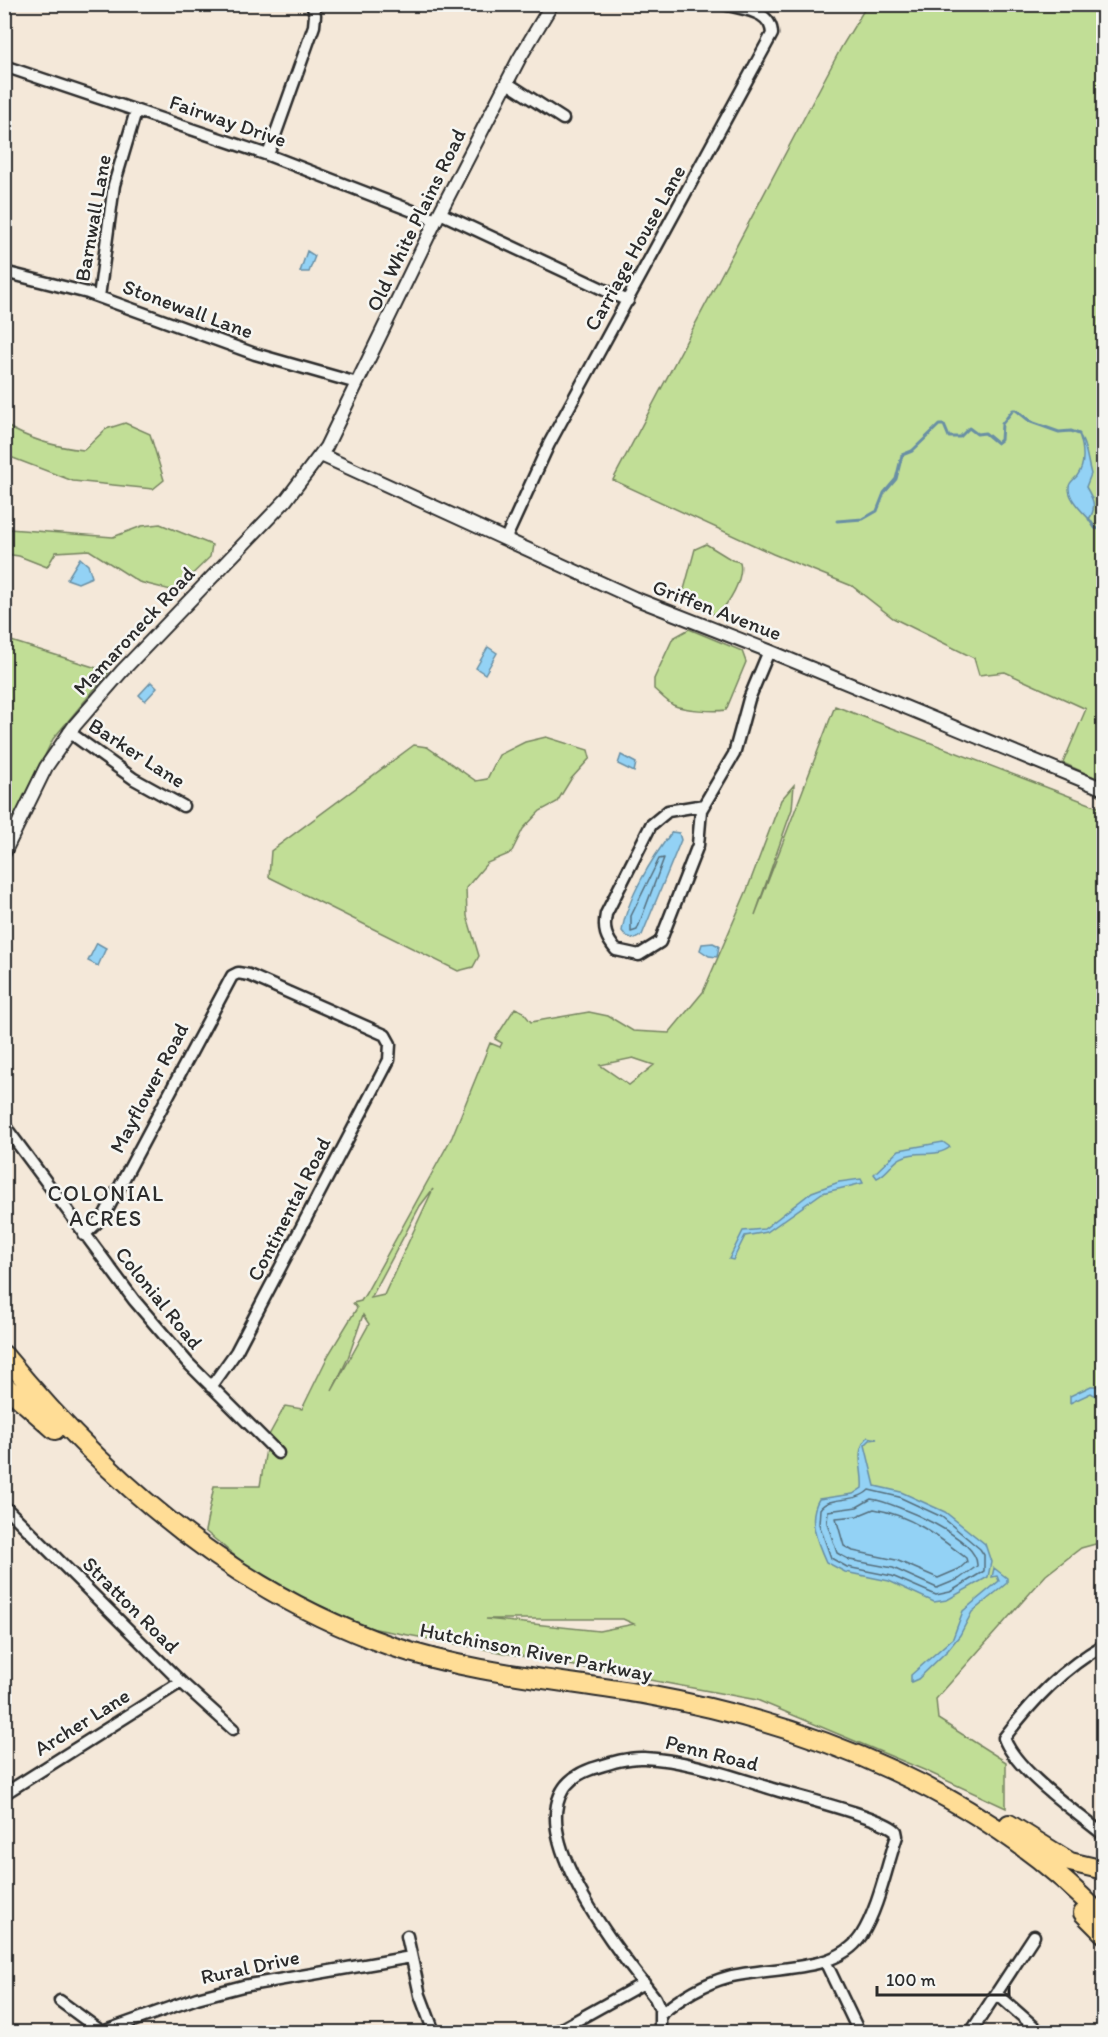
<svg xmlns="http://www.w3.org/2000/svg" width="1108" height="2037" viewBox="0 0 1108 2037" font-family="Itim,sans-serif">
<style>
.green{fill:#c1de96;stroke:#768460;stroke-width:1.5;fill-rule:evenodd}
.water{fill:#93d2f5;stroke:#698fa4;stroke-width:1.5}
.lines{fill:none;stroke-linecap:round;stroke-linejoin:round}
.shore{stroke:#556e7c;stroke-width:1.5}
.stream{stroke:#698fa4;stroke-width:3}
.minor-casing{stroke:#2b2b2b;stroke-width:15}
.tertiary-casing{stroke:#2b2b2b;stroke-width:16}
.motorway-casing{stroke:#2b2b2b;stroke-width:22}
.minor{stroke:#f6f6f2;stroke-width:10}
.tertiary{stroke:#f6f6f2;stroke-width:12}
.motorway{stroke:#ffdd96;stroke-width:18}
.labels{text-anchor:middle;stroke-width:5;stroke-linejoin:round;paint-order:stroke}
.street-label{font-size:21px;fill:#2b2b2b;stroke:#f6f6f2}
.neighbourhood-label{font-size:22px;letter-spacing:1.5px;fill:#2b2b2b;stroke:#f6f6f2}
</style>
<rect width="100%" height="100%" fill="#f4e8d9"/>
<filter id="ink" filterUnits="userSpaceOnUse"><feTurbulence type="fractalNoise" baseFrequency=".0167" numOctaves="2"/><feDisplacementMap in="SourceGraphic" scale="12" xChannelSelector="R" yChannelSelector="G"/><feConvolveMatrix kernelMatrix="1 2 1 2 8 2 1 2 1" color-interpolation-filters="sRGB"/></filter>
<g filter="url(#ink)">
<!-- green -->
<path class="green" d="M867,5H1103V781L1063,763L1086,709L1005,672L979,675L974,658L893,618L852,586L773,554L613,480L842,46Z
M125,423L150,434L164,480L153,489L73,481L5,455V425C30,440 55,447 84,450L106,429Z
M160,524L212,545L210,557L175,591L139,582L89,550L56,552L47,567L19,556L5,554V525L9,529L113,537L142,526Z
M706,544L732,560L740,562C744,578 729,606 715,615L682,597L695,549Z
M689,629L742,651L746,662L726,710C715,712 683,710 673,705C666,701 660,694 654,689V679L673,638Z
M5,639L109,672L53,739L5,837Z
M835,706L1103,809V1542L1081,1548L1046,1575L936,1699L938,1719L1006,1762V1808L924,1770L757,1700L365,1627L237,1566L240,1560L205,1531L214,1486H260L268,1437L285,1406L302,1409L329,1354L357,1308L353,1303L361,1301L366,1293L452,1137L490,1043L500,1047L502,1043L495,1039L515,1008L522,1011L531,1022L589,1012L608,1016L633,1031L669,1033L703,992L747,890L781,800L794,785L792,809L755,915ZM633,1058L654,1065L629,1085L600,1065ZM433,1189L384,1295L371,1298L420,1206ZM363,1315L369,1324L332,1391L348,1358ZM486,1619H623L634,1624L599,1631Z
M546,737L588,750L590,758L571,779L557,802L540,811L523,829L511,853L487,863L466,888L467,916L479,956L473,967L458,971L269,877L271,851L414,745L427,747L476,781L487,779L499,755L525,742Z"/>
<!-- water -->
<path class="water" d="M307,251L315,256L309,272H300Z
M1079,434C1087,446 1087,460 1091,474L1086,487C1092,497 1098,507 1089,519C1083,512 1068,499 1069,487C1069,482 1074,480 1077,476C1086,464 1083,446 1079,434Z
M80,558L88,565L92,577L78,583L67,579Z
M488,647L497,653L485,674L476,668Z
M151,682L157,688L145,701L139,695Z
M621,755L636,763L634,772L618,764Z
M672,832L679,833L681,840L642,935L635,939L626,936L622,931C627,899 652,858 672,832Z
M97,943L106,948L98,966L88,961Z
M713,943L719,946L717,957L709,956L700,950L702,944Z
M943,1142L950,1147C937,1158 918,1150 903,1157C892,1161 889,1173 877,1178L874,1174L899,1150Z
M861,1179L863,1183L822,1193L767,1232L745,1236L733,1260L729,1259L743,1231L764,1229L812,1192L839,1182Z
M1091,1386H1097L1103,1392V1400L1091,1393L1070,1403V1396Z
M868,1437L877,1439L870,1440L865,1445L875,1486L901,1492L945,1512L985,1544L991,1562L988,1577L947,1600L934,1602L889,1581L845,1572L826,1562C817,1542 807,1519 819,1499L853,1494L862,1488C864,1471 853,1451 868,1437Z
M994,1568L1007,1578V1583L972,1612L960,1635L948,1650L918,1679L911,1682V1675L953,1638L963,1611L999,1581L997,1576L992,1577Z"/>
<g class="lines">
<!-- shore -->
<path class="shore" d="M664,858L637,930L631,932V916L659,859Z
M869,1490L899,1497L942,1517L980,1549L984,1555V1571L950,1592L936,1595L892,1576L847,1567L831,1558L819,1524L820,1509C829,1495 855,1504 869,1490Z
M871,1499C896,1503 979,1538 977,1566L959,1579L937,1588L893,1568L850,1560L837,1553L827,1523L828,1511L857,1507Z
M874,1509C910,1515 938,1536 966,1558L967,1562L959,1569L938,1578L896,1560L853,1551L844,1546L836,1518L857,1516Z"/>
<!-- stream -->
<path class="stream" d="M1089,519L1095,528L1104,530
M837,521L863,519L877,511L884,493L896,479L902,455L912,451L939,425H944L949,437H960L969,428L977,434L985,433L997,443L1001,440L1002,424L1013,410H1016L1031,422L1059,432L1071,431L1079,434"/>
<!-- minor casing -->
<g class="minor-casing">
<path id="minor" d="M4,66L268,155L436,220
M507,83L563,119
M268,155L314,26L315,15L312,4
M440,213L628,301
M4,272L88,293L255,354L357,383
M99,297L114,185L136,111
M506,538L549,444L772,34C771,10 744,10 724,4
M69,732L134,779L183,806
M704,805L668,811L651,825L606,914C603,930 606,938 616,950L639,955L660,942L698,845L701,810L734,754L749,699L769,651
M4,1125L134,1300L188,1363L278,1453
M84,1235L104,1216L232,976L238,973L249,975L385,1035L390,1044L389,1060L236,1352L211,1387
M4,1506L181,1682L233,1729
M1104,1645C1063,1668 1032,1701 1004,1738C1016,1771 1076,1812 1104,1835
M4,1794L181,1682
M407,1936L420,1995L434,2032
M825,1961L859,2032
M997,1994L1040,2032
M60,2001L102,2032
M102,2032L197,1998L243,1986L411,1957
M556,2032L644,1983
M660,2032V2009L655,1998C623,1957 495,1803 591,1769C607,1764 627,1757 644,1758C689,1760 733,1777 776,1790C799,1797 882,1817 896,1831L897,1836C886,1868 879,1907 861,1936C836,1974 768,1966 728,1977C702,1984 680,1998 660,2015
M971,2032L1034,1936"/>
</g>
<!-- tertiary casing -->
<g class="tertiary-casing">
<path id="tertiary" d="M321,455L634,598L769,651L1104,789
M4,853L46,767L75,725L122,671L286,500L326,447L436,220L519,59L552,4"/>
</g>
<!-- motorway casing -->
<g class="motorway-casing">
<path id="motorway" d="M4,1355C108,1482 235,1592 391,1646C474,1674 562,1680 648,1695C814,1725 986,1793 1104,1919
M4,1385L55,1430
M1009,1824L1070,1862L1104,1870
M1083,1913L1104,1934"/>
</g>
<!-- minor -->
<use href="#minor" class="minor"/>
<!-- tertiary -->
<use href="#tertiary" class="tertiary"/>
<!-- motorway -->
<use href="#motorway" class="motorway"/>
</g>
</g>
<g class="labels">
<!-- street labels -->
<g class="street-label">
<text transform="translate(228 121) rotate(19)" y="7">Fairway Drive</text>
<text transform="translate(93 218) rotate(-80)" y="7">Barnwall Lane</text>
<text transform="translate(416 220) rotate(-64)" y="7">Old White Plains Road</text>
<text transform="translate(635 248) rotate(-61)" y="7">Carriage House Lane</text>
<text transform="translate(188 309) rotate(20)" y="7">Stonewall Lane</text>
<text transform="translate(717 610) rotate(21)" y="7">Griffen Avenue</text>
<text transform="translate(134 631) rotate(-47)" y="7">Mamaroneck Road</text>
<text transform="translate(137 753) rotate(33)" y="7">Barker Lane</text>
<text transform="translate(149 1088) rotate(-62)" y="7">Mayflower Road</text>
<text transform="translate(289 1209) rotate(-63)" y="7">Continental Road</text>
<text transform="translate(159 1298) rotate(51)" y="7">Colonial Road</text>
<text transform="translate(131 1605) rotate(45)" y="7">Stratton Road</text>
<text transform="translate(536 1652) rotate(11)" y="7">Hutchinson River Parkway</text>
<text transform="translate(82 1722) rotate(-32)" y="7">Archer Lane</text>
<text transform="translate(712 1753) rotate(14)" y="7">Penn Road</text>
<text transform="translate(250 1967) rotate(-12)" y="7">Rural Drive</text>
</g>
<!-- neighbourhood labels -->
<g class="neighbourhood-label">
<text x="106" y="1201">COLONIAL<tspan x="106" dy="25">ACRES</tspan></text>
</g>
</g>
<!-- margin -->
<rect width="1108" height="2037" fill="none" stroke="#f6f6f2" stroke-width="24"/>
<rect x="12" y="12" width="1084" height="2013" fill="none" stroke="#2b2b2b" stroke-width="2" filter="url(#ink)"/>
<!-- scale -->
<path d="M877 1986v9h132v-9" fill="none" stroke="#2b2b2b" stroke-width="3"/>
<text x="886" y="1986" font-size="18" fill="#2b2b2b" stroke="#f6f6f2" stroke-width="4.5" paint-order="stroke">100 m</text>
</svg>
